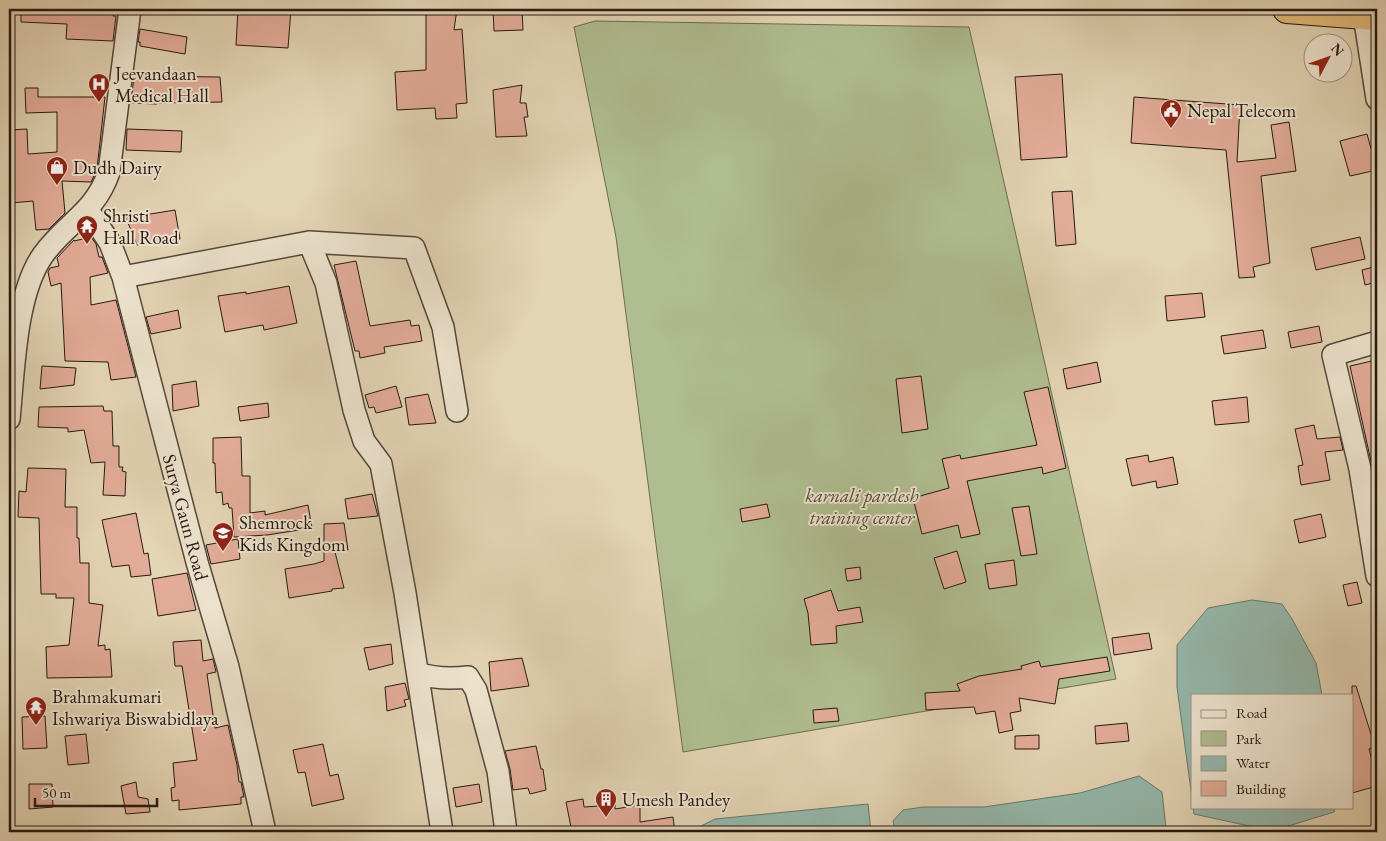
<svg xmlns="http://www.w3.org/2000/svg" width="1386" height="841" viewBox="0 0 1386 841" font-family="'EB Garamond',serif">
<style>
.green{fill:#afbd90;stroke:#6a6b52}
.water{fill:#95b8ac;stroke:#68786f}
.building{fill:#e3ac99;stroke:#251913}
.lines{fill:none;stroke-linecap:round;stroke-linejoin:round}
.minor-casing{stroke:#54483b;stroke-width:24}
.highway-casing{stroke:#251913;stroke-width:30}
.minor{stroke:#ede3ce;stroke-width:21}
.highway{stroke:#e2ba7a;stroke-width:28}
.labels{text-anchor:middle;stroke-width:4;stroke-linejoin:round;paint-order:stroke}
.poi-label{font-size:19px;fill:#251913;stroke:#ede3ce;text-anchor:start}
.park-label{font-size:19px;font-style:italic;fill:#4e4a38;stroke:#ede3ce}
.street-label{font-size:19px;fill:#251913;stroke:#ede3ce}
</style>
<rect width="100%" height="100%" fill="#e3d4b4"/>
<filter id="stains"><feTurbulence type="fractalNoise" baseFrequency=".004" numOctaves="4"/><feColorMatrix values="0 0 0 0 .2 0 0 0 0 .09 0 0 0 0 .02 0 0 0 .5 -.17"/></filter>
<radialGradient id="worn" r=".72"><stop offset=".6" stop-color="#630" stop-opacity="0"/><stop offset="1" stop-color="#630" stop-opacity=".3"/></radialGradient>
<!-- green -->
<path class="green" d="M595,21L969,27L1116,679L683,752L616,237L574,27Z"/>
<!-- water -->
<path class="water" d="M1252,600L1282,604L1292,619L1316,663L1322,695H1192V798L1177,687V645L1208,608Z
M1139,776L1162,792L1166,828L1159,832H895L893,821L903,810L923,807H984L1080,793Z
M868,804L871,832H693V830L715,819Z
M1193,807H1336L1334,812L1272,831L1194,814Z"/>
<!-- building -->
<path class="building" d="M21,9H114L113,16H116L113,41L66,39L67,24L21,22Z
M238,9H291L288,48L236,45Z
M426,9H457L454,30L462,29L467,103L456,104L457,118L436,119L435,108L397,110L395,72L426,70Z
M493,9H522L523,30L494,31Z
M140,29L187,37L185,54L140,46V42H138Z
M1062,74L1067,157L1021,160L1015,77Z
M134,76L220,77L222,102L157,103V104L131,103Z
M522,85L520,103H526L528,117H524L527,136L496,137L493,90Z
M25,88H38V97H105L97,169L92,180L91,182L62,181L65,213L49,229L36,230L33,201L11,203L9,130L27,129L28,154L57,152V112L26,113Z
M1134,97L1240,105L1237,162L1276,158L1271,125L1289,122L1296,171L1261,176L1270,263L1253,267L1255,277L1239,278L1226,150L1131,143Z
M127,129L182,131L181,152L126,150Z
M1367,134L1377,170L1350,176L1340,141Z
M1072,191L1076,244L1056,246L1052,192Z
M175,210L180,239L137,245L126,218Z
M91,237L96,244L99,257H102L108,273L90,277L91,305L116,300L136,377L111,380L108,362L65,361L61,283L51,286L48,272L50,268L59,266L57,258L74,240V241Z
M1360,237L1365,259L1316,270L1311,248Z
M356,261L370,326L410,320L411,326L419,325L422,341L384,347L385,353L360,358L359,351H355L334,265Z
M1377,266V282L1365,285L1362,270Z
M289,286L297,323L264,330L263,325L225,332L218,296L246,292V294Z
M1202,293L1205,317L1167,321L1165,296Z
M178,310L181,328L151,334L146,317Z
M1319,326L1322,342L1291,348L1288,332Z
M1263,330L1266,348L1224,354L1221,336Z
M1372,361L1377,387V435H1374L1377,466H1372L1350,366Z
M1097,362L1101,382L1067,389L1063,369Z
M42,366L76,368L74,385L40,389Z
M921,376L928,429L902,433L896,379Z
M196,381L199,406L173,411L172,385Z
M396,386L402,407L376,413L374,407L369,408L365,395Z
M1048,387L1066,468L1043,474L1042,467L967,481L980,534L961,538L958,525L922,534L913,498L949,488L942,459L960,455L961,459L1037,445L1024,392Z
M428,394L436,423L409,425L405,398Z
M1247,397L1249,422L1215,425L1212,401Z
M268,403L269,417L240,421L238,407Z
M103,406L104,411H112L113,446H119V467H123L122,471L126,472L125,496L103,495L105,462L91,463L84,430L68,432V428L38,427L39,407Z
M1314,425L1317,439L1340,437L1343,450L1325,452L1330,480L1301,485L1298,466L1303,465L1295,429Z
M241,437L242,476H250V513L265,511V515L308,505L312,528L267,535L234,537L232,508H229L228,503L223,505L222,492L216,493L215,463H213V438Z
M1148,455L1149,462L1173,457L1178,484L1157,488L1156,481L1132,486L1126,459Z
M28,468L66,469L65,507H77V538H79L80,563H89V603L103,605L98,646L105,645V650L110,649L112,677L47,678L46,647L69,645L74,598H56V594H41L39,518L18,517L19,491L26,492Z
M372,494L378,516L348,519L345,499Z
M767,504L770,517L742,522L740,509Z
M1029,506L1037,554L1021,556L1012,508Z
M136,513L144,554L148,553L151,575L131,577L129,565L112,567L102,520Z
M1321,514L1326,537L1299,543L1294,520Z
M344,523L348,550L335,552L344,588L332,589V591L289,598L285,569L314,564L324,561V524Z
M238,539L240,559L211,564L206,545Z
M957,551L966,582L944,589L934,558Z
M1014,560L1017,585L989,589L985,564Z
M860,567L861,579L847,581L845,569Z
M187,573L196,610L158,616L152,579Z
M1357,582L1362,603L1348,606L1343,585Z
M831,590L838,611L860,607L863,622L836,626L837,643L811,645L808,613L804,599Z
M1149,633L1152,649L1114,655L1112,638Z
M201,640L203,661L213,659L216,672L207,674L215,728L228,725L237,765L239,782H241L244,797H241V804L179,810V800L172,801L171,788L175,787L173,763L197,760L182,666H175L173,642Z
M391,644L393,664L369,670L364,648Z
M1107,657L1110,671L1059,679L1055,704L1019,698L1021,711L1010,713L1013,730L999,733L995,711L976,714L974,707L926,710L925,693L960,691L957,684L979,676L1022,669L1021,666L1039,661L1041,667Z
M522,658L529,686L491,691L489,662Z
M405,683L409,699L404,700L406,706L387,711L385,687Z
M1352,686H1356L1375,747L1369,749L1377,778V786L1352,793Z
M837,708L839,721L814,723L813,710Z
M45,716L47,748L23,749L22,717Z
M1127,723L1129,741L1096,744L1095,726Z
M86,734L89,763L68,765L65,736Z
M1039,735V749H1015V736Z
M323,744L330,776L338,774L344,799L312,806L305,772L298,773L293,750Z
M536,746L541,769H543L546,790L530,794L528,788L513,790L510,769L505,751Z
M136,782L138,797L148,799L150,812L126,814L121,786Z
M29,784H52L53,807L29,809Z
M479,784L482,802L456,807L453,788Z
M583,799L584,807L615,805V809L640,805V822L673,817L675,832H625V828L572,832L566,802Z"/>
<g class="lines">
<!-- minor casing -->
<g class="minor-casing">
<path id="minor" d="M1364,15L1377,99
M88,210L110,243L123,277L197,562L228,667L265,832
M309,242L326,283L354,410L364,441L381,464L405,593L442,832
M123,277L309,242L414,248L443,327L457,411
M1377,342L1333,355L1360,469L1377,576
M9,419C14,371 15,295 43,255C66,223 95,213 109,172L130,9
M418,673C435,679 451,679 468,677L476,690L498,771L506,832"/>
</g>
<!-- highway casing -->
<g class="highway-casing">
<path id="highway" d="M1287,9L1377,16"/>
</g>
<!-- minor -->
<use href="#minor" class="minor"/>
<!-- highway -->
<use href="#highway" class="highway"/>
</g>
<!-- icons -->
<defs>
<g id="hospital-pin" transform="scale(1.125)"><path d="M0 17L-7.5 6A9.5 9.5 0 1 1 7.5 6Z" fill="#8f2418" stroke="#ede3ce"/><path d="M-5-5h3v3.5h4V-5h3V5h-3V1.5h-4V5h-3Z" fill="#fff"/></g>
<g id="civic-pin" transform="scale(1.125)"><path d="M0 17L-7.5 6A9.5 9.5 0 1 1 7.5 6Z" fill="#8f2418" stroke="#ede3ce"/><path d="M-.6-6.5H3V-4.5H.6V-3L4-1V1h2V6H-6V1h2V-1L-.6-3ZM-1.2 2.5V6h2.4V2.5Z" fill="#fff"/></g>
<g id="shop-pin" transform="scale(1.125)"><path d="M0 17L-7.5 6A9.5 9.5 0 1 1 7.5 6Z" fill="#8f2418" stroke="#ede3ce"/><path d="M-5-2.5h2.3a2.7 3.5 0 0 1 5.4 0H5L5.5 6h-11ZM-1.5-2.5h3a1.5 2.3 0 0 0-3 0Z" fill="#fff"/></g>
<g id="temple-pin" transform="scale(1.125)"><path d="M0 17L-7.5 6A9.5 9.5 0 1 1 7.5 6Z" fill="#8f2418" stroke="#ede3ce"/><path d="M0-6L5-2H3V0L6.5 2.5H4V6H1.5V3h-3V6H-4V2.5H-6.5L-3 0V-2H-5Z" fill="#fff"/></g>
<g id="school-pin" transform="scale(1.125)"><path d="M0 17L-7.5 6A9.5 9.5 0 1 1 7.5 6Z" fill="#8f2418" stroke="#ede3ce"/><path d="M0-5L7-2L0 1L-7-2ZM-4 1L0 2.5L4 1V4Q0 6-4 4Z" fill="#fff"/></g>
<g id="building-pin" transform="scale(1.125)"><path d="M0 17L-7.5 6A9.5 9.5 0 1 1 7.5 6Z" fill="#8f2418" stroke="#ede3ce"/><path d="M-4-6H4V6H1V3H-1V6H-4ZM-2.5-4.3h1.7v1.8h-1.7ZM.8-4.3h1.7v1.8H.8ZM-2.5-1h1.7V.8h-1.7ZM.8-1h1.7V.8H.8Z" fill="#fff"/></g>
</defs>
<g fill-rule="evenodd">
<use href="#hospital-pin" x="99" y="84"/>
<use href="#civic-pin" x="1171" y="110"/>
<use href="#shop-pin" x="57" y="167"/>
<use href="#temple-pin" x="87" y="226"/>
<use href="#school-pin" x="223" y="533"/>
<use href="#temple-pin" x="36" y="707"/>
<use href="#building-pin" x="606" y="799"/>
</g>
<g class="labels">
<!-- poi labels -->
<g class="poi-label">
<text x="115" y="80">Jeevandaan<tspan x="115" dy="22">Medical Hall</tspan></text>
<text x="1187" y="117">Nepal Telecom</text>
<text x="73" y="174">Dudh Dairy</text>
<text x="103" y="222">Shristi<tspan x="103" dy="22">Hall Road</tspan></text>
<text x="239" y="529">Shemrock<tspan x="239" dy="22">Kids Kingdom</tspan></text>
<text x="52" y="703">Brahmakumari<tspan x="52" dy="22">Ishwariya Biswabidlaya</tspan></text>
<text x="622" y="806">Umesh Pandey</text>
</g>
<!-- park labels -->
<g class="park-label">
<text x="862" y="502">karnali pardesh<tspan x="862" dy="22">training center</tspan></text>
</g>
<!-- street labels -->
<g class="street-label">
<text transform="translate(186 517) rotate(75)" y="7">Surya Gaun Road</text>
</g>
</g>
<!-- margin -->
<rect width="1386" height="841" fill="none" stroke="#e3d4b4" stroke-width="30"/>
<rect x="10" y="10" width="1366" height="821" fill="none" stroke="#251913" stroke-width="2.5"/>
<rect x="15" y="15" width="1356" height="811" fill="none" stroke="#251913"/>
<!-- legend -->
<rect x="1191" y="694" width="162" height="115" fill="#ede3ce" stroke="#9d9283"/>
<rect x="1201" y="710" width="25" height="8" fill="#ede3ce" stroke="#9d9283"/>
<text x="1236" y="718" font-size="15" fill="#251913">Road</text>
<rect x="1201" y="731" width="25" height="15" fill="#afbd90" stroke="#9d9283"/>
<text x="1236" y="744" font-size="15" fill="#251913">Park</text>
<rect x="1201" y="756" width="25" height="15" fill="#95b8ac" stroke="#9d9283"/>
<text x="1236" y="768" font-size="15" fill="#251913">Water</text>
<rect x="1201" y="781" width="25" height="15" fill="#e3ac99" stroke="#9d9283"/>
<text x="1236" y="794" font-size="15" fill="#251913">Building</text>
<!-- north arrow -->
<g transform="translate(1328 58) rotate(49)"><circle r="24" fill="#ede3ce" stroke="#9d9283"/>
<path d="M0-4L9 19L0 12L-9 19Z" fill="#8f2418"/>
<text y="-8" font-size="14" font-weight="bold" text-anchor="middle" fill="#251913">N</text>
</g>
<!-- scale -->
<path d="M35 798v8h122v-8" fill="none" stroke="#251913" stroke-width="2.5"/>
<text x="42" y="798" font-size="15" fill="#251913" stroke="#ede3ce" stroke-width="4" paint-order="stroke">50 m</text>
<rect width="100%" height="100%" filter="url(#stains)"/>
<rect width="100%" height="100%" fill="url(#worn)"/>
</svg>
